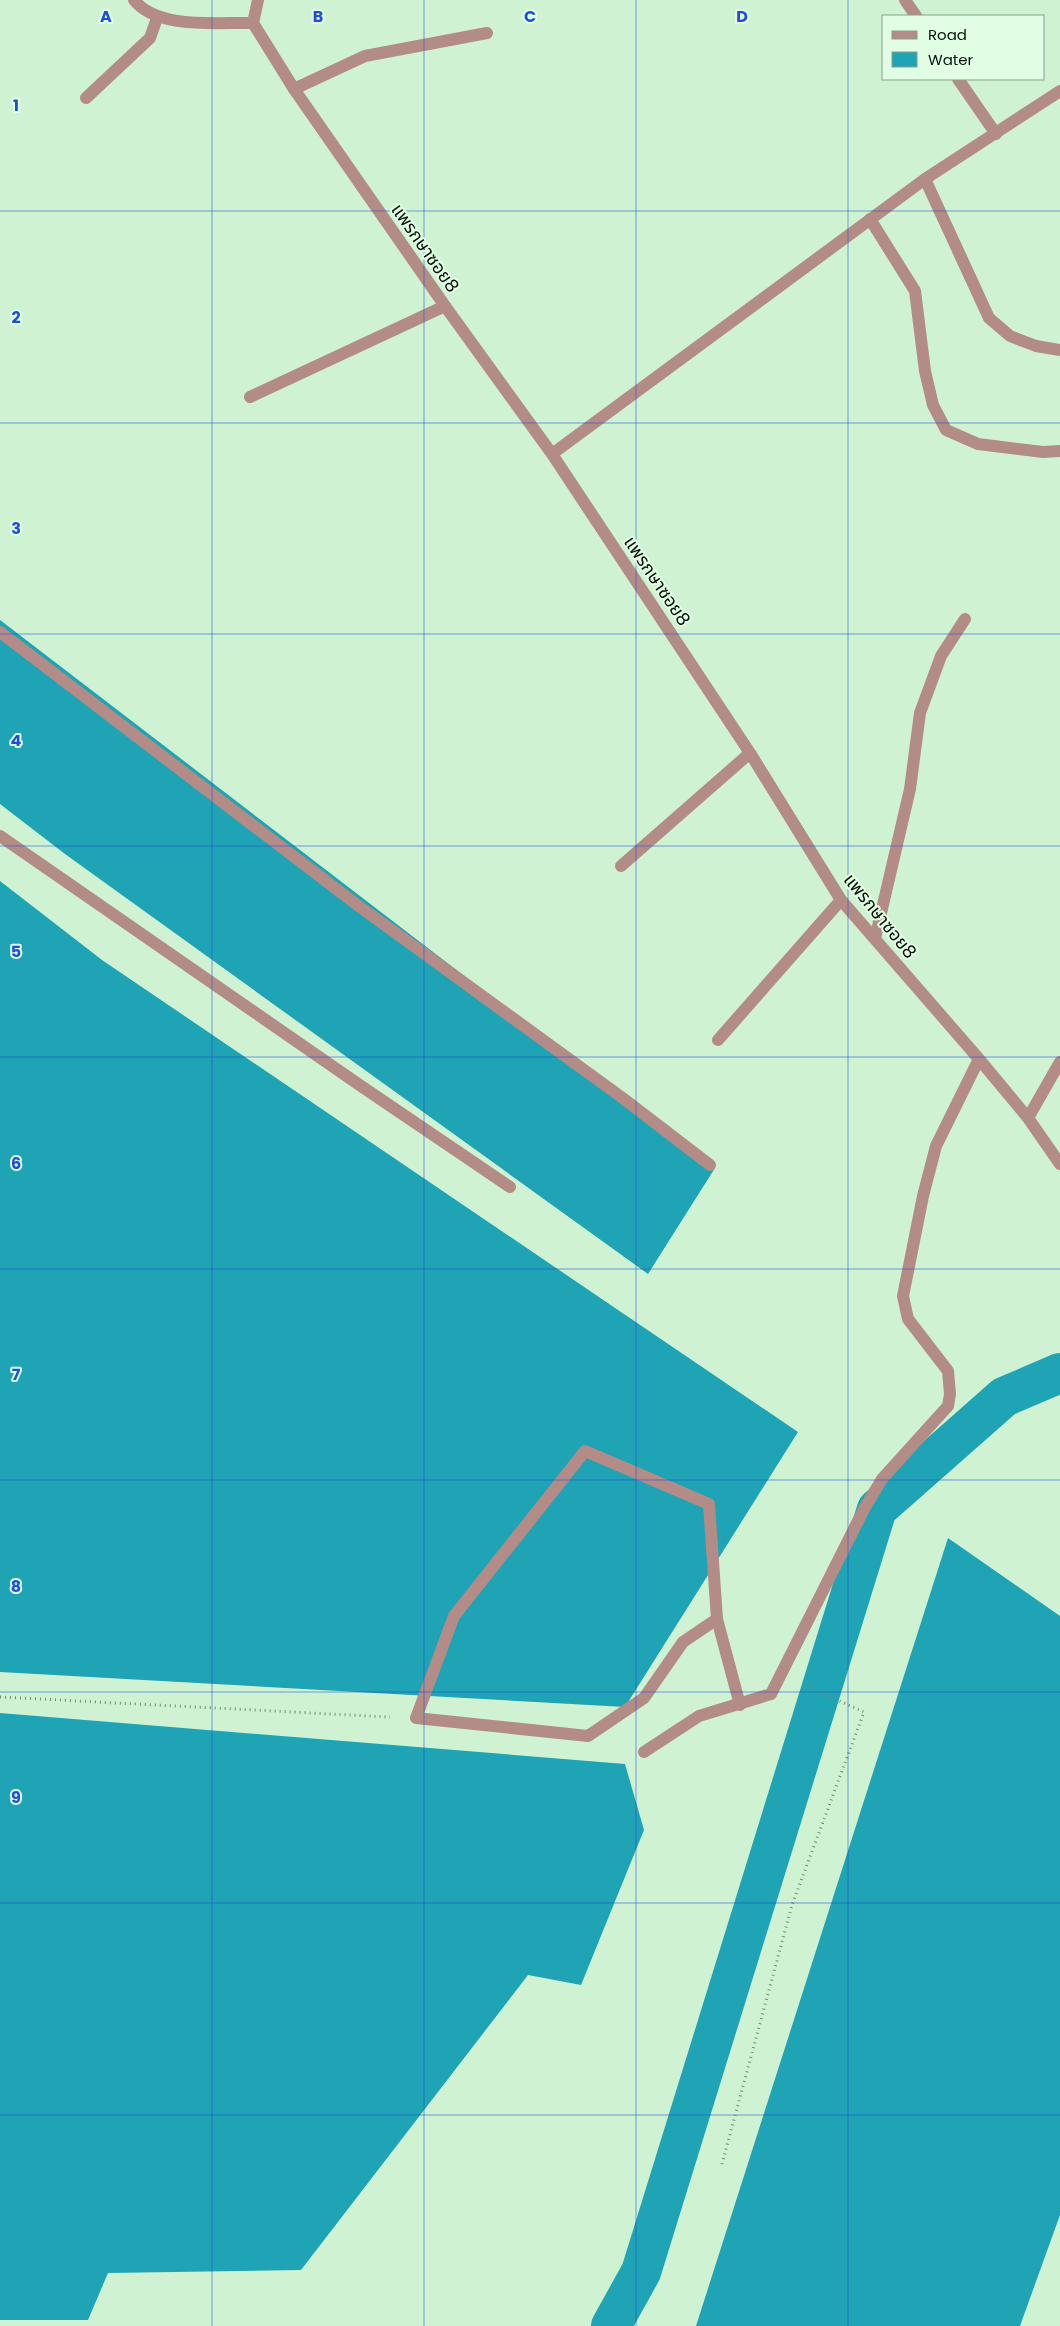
<svg xmlns="http://www.w3.org/2000/svg" width="1060" height="2326" viewBox="0 0 1060 2326" font-family="Poppins,'Noto Sans Thai',sans-serif">
<style>
.water{fill:#1ea4b4}
.lines{fill:none;stroke-linecap:round;stroke-linejoin:round}
.canal{stroke:#1ea4b4;stroke-width:40}
.path{stroke:#748d76;stroke-width:3;stroke-dasharray:1 4;stroke-linecap:butt}
.lane{stroke:#b38c87;stroke-width:12}
.street{stroke:#b38c87;stroke-width:12}
.grid{fill:none;stroke:#1d4ed8;stroke-width:1;stroke-opacity:0.55}
.labels{text-anchor:middle;stroke-width:4;stroke-linejoin:round;paint-order:stroke}
.street-label{font-size:18px;fill:#051107;stroke:#e1fee4}
.grid-label{font-size:16px;text-anchor:middle;font-weight:bold;fill:#1d4ed8;stroke:#e1fee4;stroke-width:4;stroke-linejoin:round;paint-order:stroke}
</style>
<rect width="100%" height="100%" fill="#cff3d2"/>
<!-- water -->
<path class="water" d="M0,620L715,1168L648,1274L65,854L0,804Z
M0,881L102,960L798,1432L625,1707L0,1672Z
M948,1538L1060,1616V2215L1020,2326H696Z
M0,1713L625,1764L644,1830L581,1985L528,1975L301,2270L108,2273L88,2320H0Z"/>
<g class="lines">
<!-- canal -->
<path class="canal" d="M611,2326L641,2272L877,1509L1004,1397L1060,1373"/>
<!-- path -->
<path class="path" d="M0,1697L390,1717
M722,2164L792,1905L864,1712L804,1685"/>
<!-- lane -->
<path class="lane" d="M905,0L916,16
M958,79L996,134
M294,89L365,56L487,33
M86,98L150,38L157,18
M250,397L445,306"/>
<!-- street -->
<path class="street" d="M134,0C158,30 218,22 253,23
M258,0L253,23L294,89L445,306L552,454L750,753L841,900L979,1059L1028,1118L1060,1164
M925,179L989,318L1010,336L1036,346L1060,350
M870,219L915,291L925,371L933,405L946,430L978,444L1043,452L1060,451
M552,454L925,179L1060,91
M0,632L356,904L624,1099L710,1165
M0,836L361,1086L510,1187
M621,866L750,753
M875,939L910,789L920,713L941,656L965,619
M718,1040L841,900
M1028,1118L1060,1062
M717,1619L683,1642L644,1698L588,1736L416,1718L454,1616L585,1451L709,1504L717,1619L740,1705
M644,1752L699,1716L771,1694L864,1509L882,1479L948,1406L950,1394L948,1371L908,1319L903,1296L923,1196L936,1146L979,1059"/>
</g>
<!-- grid -->
<path class="grid" d="M212,0V2326M424,0V2326M636,0V2326M848,0V2326M0,211H1060M0,423H1060M0,634H1060M0,846H1060M0,1057H1060M0,1269H1060M0,1480H1060M0,1692H1060M0,1903H1060M0,2115H1060"/>
<g class="labels">
<!-- street labels -->
<g class="street-label">
<text transform="translate(425 248) rotate(55)" y="6">แพรกษาซอย8</text>
<text transform="translate(657 581) rotate(56)" y="6">แพรกษาซอย8</text>
<text transform="translate(880 916) rotate(51)" y="6">แพรกษาซอย8</text>
</g>
</g>
<g class="grid-label">
<text x="106" y="22">A</text>
<text x="318" y="22">B</text>
<text x="530" y="22">C</text>
<text x="742" y="22">D</text>
<text x="16" y="111">1</text>
<text x="16" y="323">2</text>
<text x="16" y="534">3</text>
<text x="16" y="746">4</text>
<text x="16" y="957">5</text>
<text x="16" y="1169">6</text>
<text x="16" y="1380">7</text>
<text x="16" y="1592">8</text>
<text x="16" y="1803">9</text>
</g>
<!-- legend -->
<rect x="882" y="15" width="162" height="65" fill="#e1fee4" stroke="#899f8c"/>
<rect x="892" y="31" width="25" height="8" fill="#b38c87" stroke="#899f8c"/>
<text x="928" y="40" font-size="15" fill="#051107">Road</text>
<rect x="892" y="52" width="25" height="15" fill="#1ea4b4" stroke="#899f8c"/>
<text x="928" y="65" font-size="15" fill="#051107">Water</text>
</svg>
